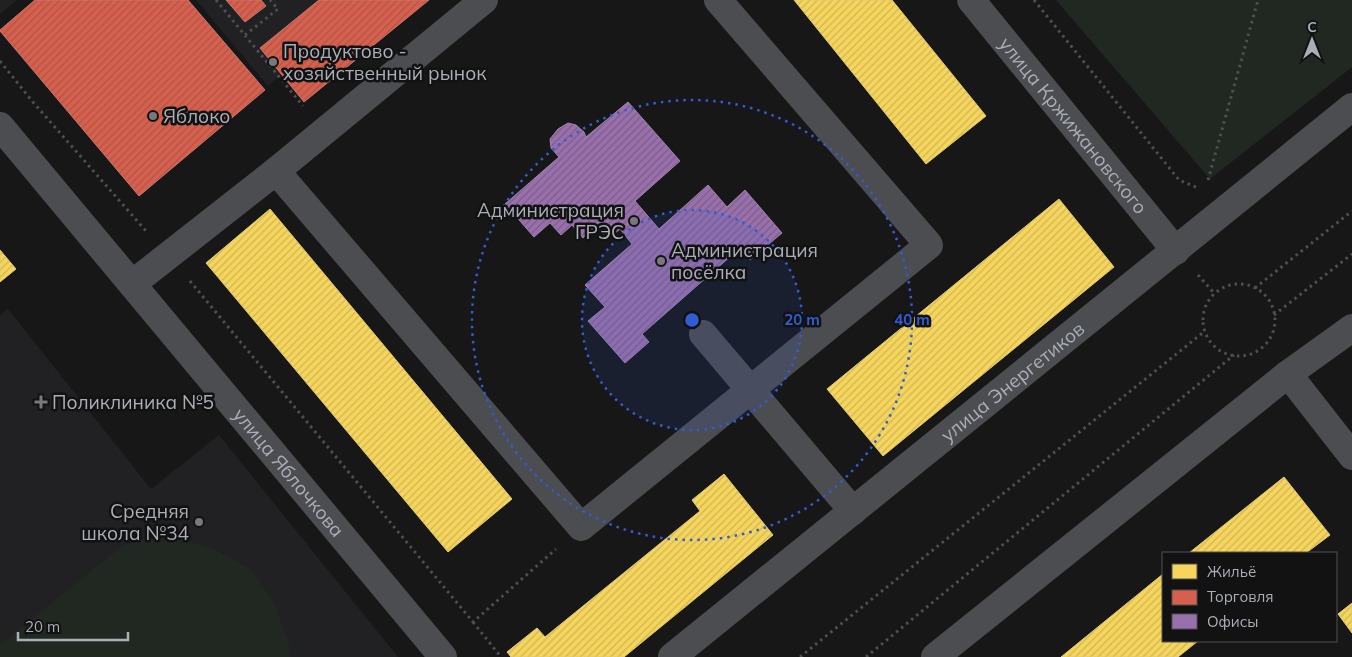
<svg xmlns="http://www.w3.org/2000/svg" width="1352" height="657" viewBox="0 0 1352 657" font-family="Mulish,sans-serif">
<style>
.built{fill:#212123}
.green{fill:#212822}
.homes{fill:url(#homes-hatch);stroke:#dfc977}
.shops{fill:url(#shops-hatch);stroke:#c9776d}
.offices{fill:url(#offices-hatch);stroke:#9e83af}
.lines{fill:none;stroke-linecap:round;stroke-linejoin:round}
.path{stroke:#4d4f51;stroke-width:3;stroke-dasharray:2.5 4;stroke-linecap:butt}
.minor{stroke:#4c4d50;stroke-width:28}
.ring{fill:none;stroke:#325cd3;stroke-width:2.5;stroke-dasharray:2.5 5}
.poi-dot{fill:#77797f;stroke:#121213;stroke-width:2}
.labels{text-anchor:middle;stroke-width:5;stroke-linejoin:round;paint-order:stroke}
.poi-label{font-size:19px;fill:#aaaeb7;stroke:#121213;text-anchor:start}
.street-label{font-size:19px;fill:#aaaeb7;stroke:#121213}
.centre{fill:#325cd3;stroke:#121213;stroke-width:2.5}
.ring-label{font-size:15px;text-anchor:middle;font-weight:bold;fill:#325cd3;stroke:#121213;stroke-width:5;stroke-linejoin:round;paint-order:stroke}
</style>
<defs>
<pattern id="homes-hatch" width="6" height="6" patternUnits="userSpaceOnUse" patternTransform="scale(1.25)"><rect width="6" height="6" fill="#f6d55c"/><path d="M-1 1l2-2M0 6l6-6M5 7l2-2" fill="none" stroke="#cfb555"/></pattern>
<pattern id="shops-hatch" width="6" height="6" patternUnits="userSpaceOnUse" patternTransform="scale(1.25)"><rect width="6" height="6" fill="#d6604d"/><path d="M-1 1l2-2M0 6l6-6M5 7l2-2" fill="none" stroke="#ad5548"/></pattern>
<pattern id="offices-hatch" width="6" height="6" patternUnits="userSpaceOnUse" patternTransform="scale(1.25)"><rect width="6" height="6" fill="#9970ab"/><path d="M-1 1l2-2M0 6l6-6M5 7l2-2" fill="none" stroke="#7a5e88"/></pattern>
</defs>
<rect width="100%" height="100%" fill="#171718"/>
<!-- built -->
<path class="built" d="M0,0H17L0,14Z
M196,0H324L325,38L268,86Z
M8,309L151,489L219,435L398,657H0V315Z"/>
<!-- green -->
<path class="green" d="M1056,0H1352V67L1210,179Z
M146,538H177L214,549L251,569L275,604L289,645L290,657H0V645L122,546Z"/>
<!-- homes -->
<path class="homes" d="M794,0H892L986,116L926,164Z
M1059,199L1114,267L883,456L827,389Z
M270,209L512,499L448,552L206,263Z
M0,250L16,269L0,282Z
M724,474L773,535L624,657H511L507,652L537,628L545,637L700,511L692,500Z
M1284,477L1330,535L1306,553H1189Z
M1163,574V641H1198L1178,657H1061Z
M1352,603V633L1338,614Z"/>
<!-- shops -->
<path class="shops" d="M35,0H188L265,90L139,196L0,31V30Z
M226,0H261L266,6L245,22Z
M319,0H429L304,102L260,48Z"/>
<!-- offices -->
<path class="offices" d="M628,102L680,161L635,201L659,229L708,185L727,207L745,190L782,233L750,260L740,248L642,334L649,342L625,363L588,321L605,307L585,285L632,244L620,229L607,240L595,227L583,238L572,225L561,235L550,223L534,237L505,204L559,157L551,148L550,139L558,129L568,123L576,125L584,132L586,137Z"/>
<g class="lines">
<!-- path -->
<path class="path" d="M216,0L303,106
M1034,0L1179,180L1198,188
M245,35L278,9L270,0
M0,61L32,101L146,231
M1208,180L1258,0
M1198,275L1214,293
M190,281L473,622L556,549
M1203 320a36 36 0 1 1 72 0a36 36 0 1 1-72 0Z
M1255,288L1352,211
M1274,315L1352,254
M473,622L501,657
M800,657L1205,331
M866,657L1234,355"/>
<!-- minor -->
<g class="minor">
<path id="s1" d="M971,0L1176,251"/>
<path id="s2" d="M0,126L443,657"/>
<path d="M276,171L484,0"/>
<path d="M132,284L276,171L581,527L929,245L718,0"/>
<path d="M703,334L853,511"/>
<path d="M1288,374L1352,456"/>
<path id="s3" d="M672,657L1352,107"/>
<path d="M935,657L1288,374L1352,328"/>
</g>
</g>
<!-- distance rings -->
<circle cx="692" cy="320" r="110" fill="#325cd3" fill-opacity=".12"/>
<g class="ring">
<circle cx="692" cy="320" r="110"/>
<circle cx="692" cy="320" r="220"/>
</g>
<!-- markers -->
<g class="poi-dot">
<circle cx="273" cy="62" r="5"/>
<circle cx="153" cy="116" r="5"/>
<circle cx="634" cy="221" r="5"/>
<circle cx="661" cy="261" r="5"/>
<path d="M38.5 394.5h5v5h5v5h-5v5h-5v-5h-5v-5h5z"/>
<circle cx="199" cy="522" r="5"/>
</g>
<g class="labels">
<!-- poi labels -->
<g class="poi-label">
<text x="283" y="58">Продуктово -<tspan x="283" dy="22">хозяйственный рынок</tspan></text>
<text x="163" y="123">Яблоко</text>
<text x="624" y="217" text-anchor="end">Администрация<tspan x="624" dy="22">ГРЭС</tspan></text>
<text x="671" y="257">Администрация<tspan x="671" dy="22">посёлка</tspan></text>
<text x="52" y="409">Поликлиника №5</text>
<text x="189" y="518" text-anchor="end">Средняя<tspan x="189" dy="22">школа №34</tspan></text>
</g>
<!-- street labels -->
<g class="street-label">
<text dy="7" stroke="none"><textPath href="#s1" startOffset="162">улица Кржижановского</textPath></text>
<text dy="7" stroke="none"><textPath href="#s3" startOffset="438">улица Энергетиков</textPath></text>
<text dy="7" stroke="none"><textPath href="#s2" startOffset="451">улица Яблочкова</textPath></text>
</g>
</g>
<circle cx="692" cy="320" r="8" class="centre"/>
<g class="ring-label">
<text x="802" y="325">20 m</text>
<text x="912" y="325">40 m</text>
</g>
<!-- legend -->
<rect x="1162" y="552" width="175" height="90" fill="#121213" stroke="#4f5055"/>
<rect x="1172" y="564" width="25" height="15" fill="#f6d55c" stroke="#4f5055"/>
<text x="1207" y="577" font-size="15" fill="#aaaeb7">Жильё</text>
<rect x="1172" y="590" width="25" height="15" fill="#d6604d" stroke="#4f5055"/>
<text x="1207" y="602" font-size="15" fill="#aaaeb7">Торговля</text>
<rect x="1172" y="614" width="25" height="15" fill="#9970ab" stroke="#4f5055"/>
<text x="1207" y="627" font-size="15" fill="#aaaeb7">Офисы</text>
<!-- north arrow -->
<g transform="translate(1312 40)" stroke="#121213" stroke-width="4" paint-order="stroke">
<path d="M0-4L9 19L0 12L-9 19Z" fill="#aaaeb7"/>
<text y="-8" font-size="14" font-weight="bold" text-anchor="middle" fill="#aaaeb7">С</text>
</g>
<!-- scale -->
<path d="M18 632v8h110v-8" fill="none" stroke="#aaaeb7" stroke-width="2.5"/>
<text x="25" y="632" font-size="15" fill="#aaaeb7" stroke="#121213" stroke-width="4" paint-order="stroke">20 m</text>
</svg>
